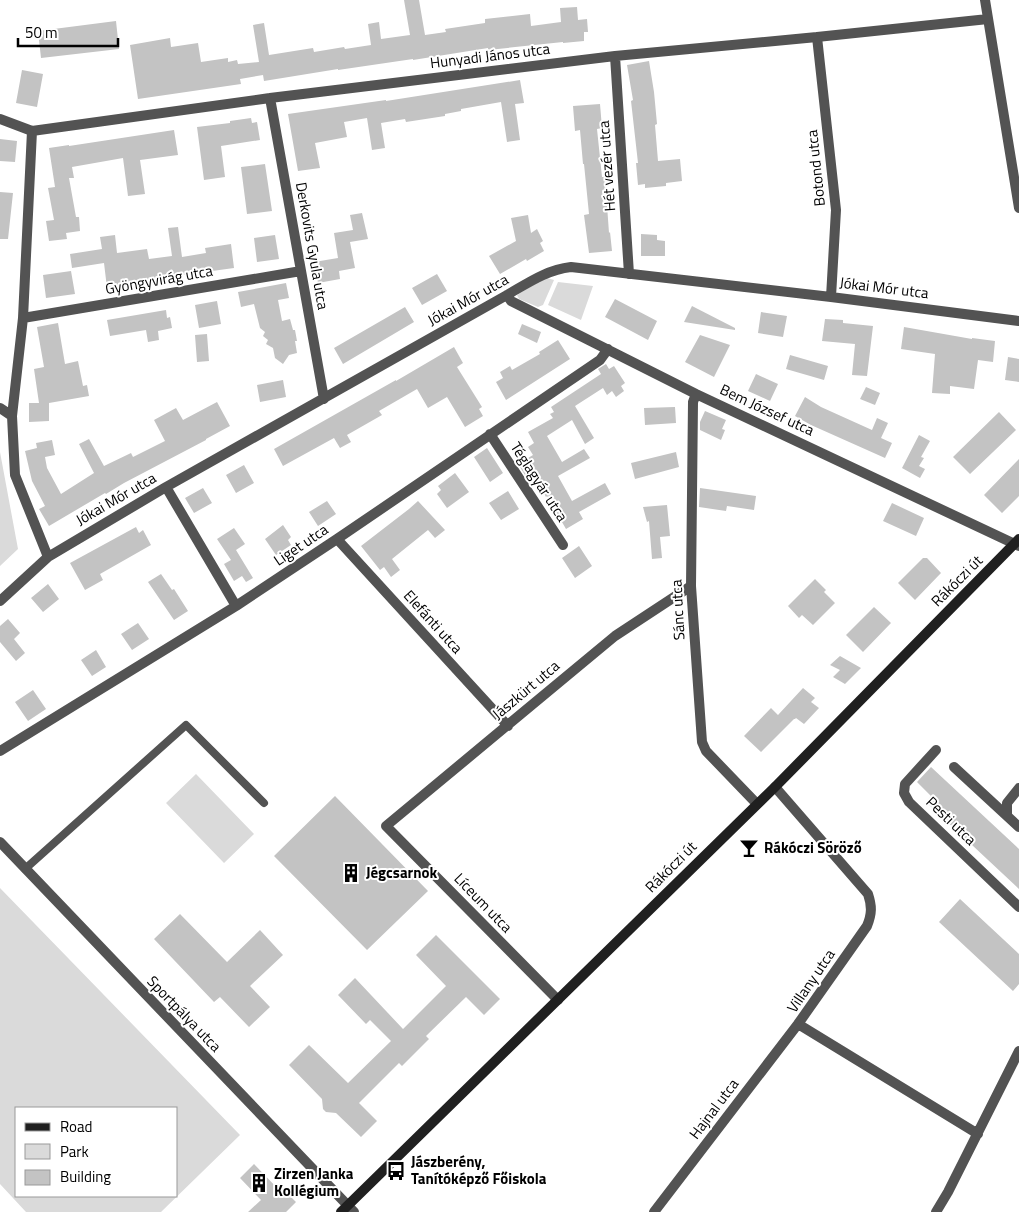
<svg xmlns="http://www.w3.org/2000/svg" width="1019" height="1212" viewBox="0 0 1019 1212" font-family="'Titillium Web',sans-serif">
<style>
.green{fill:#dadada;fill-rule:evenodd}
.building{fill:#c3c3c3}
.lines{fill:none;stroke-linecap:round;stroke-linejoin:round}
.lane{stroke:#535353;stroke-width:8}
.street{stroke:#535353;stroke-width:10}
.secondary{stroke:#202020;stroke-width:10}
.labels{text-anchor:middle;stroke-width:4;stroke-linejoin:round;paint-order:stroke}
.street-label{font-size:15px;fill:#000;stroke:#fff}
.poi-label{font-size:15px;font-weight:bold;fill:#000;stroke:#fff;text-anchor:start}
</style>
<rect width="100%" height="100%" fill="#fff"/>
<!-- green -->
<path class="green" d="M547,278L554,280L543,305L538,307L519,299L517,295L540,281Z
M558,282L593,286L581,320L548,305Z
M0,452L18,549L0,566Z
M196,774L254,834L224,863L166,803Z
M0,888L240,1135L161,1212H26L0,1184ZM16,1108H176V1196H16Z"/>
<!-- building -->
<path class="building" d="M404,0H419L425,35L446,32L445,29L485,23V19L530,14L531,26L561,22L560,8L577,7L578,20L587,19L588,32H584V41L563,43V42L488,50V48L413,60V59L338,70V69L264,81L263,75L240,79L241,84L138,99L130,45L170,38L171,47L198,43L201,62L228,58V62L237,60L238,64L259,62L253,25L264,23L269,55L313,48L314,52L344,47L345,49L371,45L368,24L379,22L381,39L410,35Z
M116,21L119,49L41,58L38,31Z
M649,61L654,92L657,124L655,125L658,161L680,159L682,181L666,183V186L645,188V184L638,185L636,163H638L631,101L633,100L627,65Z
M22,70L43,74L37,107L16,103Z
M520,80L524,103L515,104L520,140L507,142L501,102L461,109V111L445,114V116L406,122L405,119L381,123L385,148L372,150L367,118L344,122L347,137L315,143L320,168L298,171L288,114L386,100V101Z
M600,104L602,128L597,129L602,177H605L609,233L610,232L612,251L589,253L584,215L589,214L584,164H583L580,130L575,131L573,106Z
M251,118L252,123L257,122L260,140L221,146L225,177L204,180L197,127L230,123V121Z
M174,130L178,155L140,160L145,194L128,196L123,158L72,167L74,178H69L76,217H79L80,231L66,233L67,239L49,241L46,221L54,220L48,188L55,187L49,148L69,145V146Z
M0,139L17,141L15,162L0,161Z
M265,164L272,211L247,214L241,167Z
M0,192L13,193L8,239H0Z
M362,213L368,239L350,242L355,268L339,271L340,279L318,283L314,262L338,258L334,233L353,230L350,215Z
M528,215L531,233L537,229L543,241L540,243L544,251L527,261L526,259L500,274L489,256L516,241L511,218Z
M178,227L182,257L206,253L205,248L231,244L234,268L161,278L131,283L132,284L107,288L104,263L72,268L70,254L102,249L100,237L115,235L117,253L147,249L149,259L172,256L168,228Z
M641,234L657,235V240L665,241V256H641Z
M275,235L279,259L257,262L254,238Z
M71,271L75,294L46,298L43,275Z
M437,274L447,291L422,305L412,288Z
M286,283L289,298L278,300L282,321L290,319L293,330H295L297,341H295L297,353L289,355L283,364L275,358L273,348L266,344L268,340L263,336L265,332L260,328L254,304L241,307L238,292Z
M615,299L657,321L648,340L605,317Z
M217,301L221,324L199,328L195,305Z
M692,306L735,328V330L684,322Z
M405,307L414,322L343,364L334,348Z
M166,310L167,318L170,317L172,328L158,331L159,340L148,342L146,330L110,336L107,320Z
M761,312L787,316L783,337L758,333Z
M825,319L843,320V323L873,326L867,376L852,375L855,344L822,341Z
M58,323L65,364L78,361L83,386L87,385L89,396L49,403V421L29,422V403H39L34,369L44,367L37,327Z
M522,324L541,332L537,343L518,334Z
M904,327L972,339V338L995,341L993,362L978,360L974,389L950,386V394L932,393L935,354L901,349Z
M207,334L209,361L197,362L195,335Z
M700,335L730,345L714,377L685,362Z
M558,340L570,359L506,400L496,382L503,378L500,372L510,366L512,370L540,354L539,352Z
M454,347L463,363L457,367L482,407L479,409L483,416L465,427L447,397L428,408L417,389L379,411L382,415L347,435L351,442L340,448L334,438L283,466L274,449L396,380V381Z
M790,355L828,366L824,380L786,369Z
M1008,357L1019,359V382L1005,380Z
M606,364L609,369L614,366L625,383L621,386L624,391L616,397L612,391L607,395L603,388L575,406L594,438L585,444L572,420L547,436L562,462L584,449L590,458L558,476L572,501L605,483L611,494L579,512L583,519L566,529L547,496L546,497L531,471L525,475L518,464L533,455L528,447L534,443L528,432L553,418L550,414L554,412L551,407L601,374L598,369Z
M756,374L778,384L770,401L748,391Z
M283,380L286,397L260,402L257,385Z
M866,387L880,393L875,405L860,399Z
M805,397L821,407L872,430L877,418L888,423L881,438L892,443L885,458L811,425L795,416Z
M217,402L230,426L206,439V440L124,483L106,494L105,493L49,526L39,509L45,506L32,481L25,451L37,448L36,443L52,440L55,455L45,457L47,468L61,494L94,473L79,444L89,439L104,466L131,453L133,457L165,441L154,420L176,408L183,420Z
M675,407L676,423L645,425L644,408Z
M705,411L726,420L722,429L725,430L721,440L700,430V422Z
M999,412L1016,430L970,474L953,457Z
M919,435L930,441L921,457L924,458L919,466L925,469L920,478L902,468Z
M487,448L503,473L490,482L474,457Z
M676,452L679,467L635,479L631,463Z
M1019,459V496L1002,513L984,495Z
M244,465L254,483L236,493L226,475Z
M455,473L469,492L447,508L437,494L441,490L438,486Z
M203,488L212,503L194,513L185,498Z
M700,488L756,496L754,510L727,506L726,511L699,507Z
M508,491L519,509L501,520L489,503Z
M327,501L336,514L318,526L309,512Z
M418,501L445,530L435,538L428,530L392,559L400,570L391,577L384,567L380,570L361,546L409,509Z
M892,503L924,518L916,536L883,521Z
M667,505L670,536L660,537L662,558L652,559L649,521L647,522L643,507Z
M283,525L291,537L288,540L291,545L276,555L265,539Z
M136,527L139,533L143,530L151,545L100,574L103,580L85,590L70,563Z
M234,528L245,544L236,550L253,578L246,582L242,576L234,581L224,564L231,560L217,539Z
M579,546L592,566L575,578L562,558Z
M923,558H927L941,573L915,600L898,583Z
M161,574L172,590L174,589L188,611L174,620L148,582Z
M815,579L826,590L824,592L835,603L813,625L802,615L799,618L788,606Z
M48,584L59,599L43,612L31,598Z
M874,607L891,623L863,652L846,635Z
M8,619L20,633L14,639L25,653L16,661L0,642V626Z
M138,623L149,639L132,650L121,634Z
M96,650L106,667L92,676L81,660Z
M840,656L861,668L845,684L833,677L840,670L830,665Z
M803,688L815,698L811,702L819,708L804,724L796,718L795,719H794L761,752L744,736L771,708L778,715Z
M33,690L46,709L28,721L15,702Z
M931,767L1019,849V889L926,802L931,796L917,782Z
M335,796L428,891L367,950L274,856Z
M960,899L1019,954V984L1013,991L939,922Z
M180,914L227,962L260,930L283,955L250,986L270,1007L249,1027L220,997L214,1002L154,939Z
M436,935L500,999L484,1015L466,997L426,1036L429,1039L402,1066L399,1063L359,1103L377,1121L361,1137L336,1113L326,1112L323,1109L322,1099L289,1065L309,1045L348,1083L391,1041L370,1020L366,1024L338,995L355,978L403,1029L446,986L416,955Z
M254,1164L280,1191L282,1188L296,1202L286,1212H248L261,1200L240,1178Z"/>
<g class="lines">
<!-- lane -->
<path class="lane" d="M25,869L186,725L264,803"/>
<!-- street -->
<path class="street" d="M985,0L1019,208
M817,37L836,210L831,297
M615,56L629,274
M270,98L324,399
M0,119L32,131L270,98L615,56L817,37L988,19
M32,131L23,318L12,416L15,475L48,557
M507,295L511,301L696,394L1019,546
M23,318L301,271
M696,394L693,402L691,586L702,742L706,751L757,804
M0,408L12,416
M490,434L563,545
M166,487L236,606
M337,539L508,726
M0,601L48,557L166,487L507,295C528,283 546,270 571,267L831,297L1019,321
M936,750L905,784L904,793L909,802L1019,907
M0,751L236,606L337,539L600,360L608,349
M954,767L1019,827
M1007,815V803L1019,788
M0,842L354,1212
M558,1000L386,826L615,636L691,586
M798,1024L978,1134
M654,1212L798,1024L867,926C872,914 872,906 868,894L775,787
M936,1212L948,1192L1019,1051"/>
<!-- secondary -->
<path class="secondary" d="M341,1212L775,787L1019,539"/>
</g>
<!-- icons -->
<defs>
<g id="bar-bare" transform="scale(1.5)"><path d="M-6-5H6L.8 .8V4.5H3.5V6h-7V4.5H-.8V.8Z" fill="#000" stroke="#fff" stroke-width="2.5" paint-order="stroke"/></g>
<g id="building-bare" transform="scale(1.5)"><path d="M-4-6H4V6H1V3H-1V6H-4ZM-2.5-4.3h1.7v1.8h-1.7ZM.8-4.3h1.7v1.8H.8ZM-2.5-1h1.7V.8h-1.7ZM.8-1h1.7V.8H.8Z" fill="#000" stroke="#fff" stroke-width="2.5" paint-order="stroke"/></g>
<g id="bus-bare" transform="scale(1.5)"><path d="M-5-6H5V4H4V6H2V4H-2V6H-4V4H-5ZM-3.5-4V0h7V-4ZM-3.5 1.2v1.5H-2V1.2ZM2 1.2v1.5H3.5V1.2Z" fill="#000" stroke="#fff" stroke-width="2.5" paint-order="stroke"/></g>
</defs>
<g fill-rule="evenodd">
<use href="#bar-bare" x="749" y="848"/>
<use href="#building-bare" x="351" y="873"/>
<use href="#bus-bare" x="396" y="1171"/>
<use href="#building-bare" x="259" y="1183"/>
</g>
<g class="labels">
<!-- street labels -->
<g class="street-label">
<text transform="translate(490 56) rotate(-7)" y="5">Hunyadi János utca</text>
<text transform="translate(607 166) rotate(-94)" y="5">Hét vezér utca</text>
<text transform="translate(816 168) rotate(-96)" y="5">Botond utca</text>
<text transform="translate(312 246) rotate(80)" y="5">Derkovits Gyula utca</text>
<text transform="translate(159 280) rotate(-10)" y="5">Gyöngyvirág utca</text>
<text transform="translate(884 288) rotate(7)" y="5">Jókai Mór utca</text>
<text transform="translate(468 300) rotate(-29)" y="5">Jókai Mór utca</text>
<text transform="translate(767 410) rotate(25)" y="5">Bem József utca</text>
<text transform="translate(539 482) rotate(57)" y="5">Téglagyár utca</text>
<text transform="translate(116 499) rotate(-30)" y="5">Jókai Mór utca</text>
<text transform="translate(301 545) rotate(-34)" y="5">Liget utca</text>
<text transform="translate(957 581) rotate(-45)" y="5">Rákóczi út</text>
<text transform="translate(678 610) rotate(-93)" y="5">Sánc utca</text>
<text transform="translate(433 622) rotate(48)" y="5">Elefánti utca</text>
<text transform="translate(526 690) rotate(-40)" y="5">Jászkürt utca</text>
<text transform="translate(951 821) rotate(44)" y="5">Pesti utca</text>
<text transform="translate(671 867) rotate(-45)" y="5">Rákóczi út</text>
<text transform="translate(483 903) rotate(46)" y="5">Líceum utca</text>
<text transform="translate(811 981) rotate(-56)" y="5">Villany utca</text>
<text transform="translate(184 1014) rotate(46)" y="5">Sportpálya utca</text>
<text transform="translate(714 1109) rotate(-53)" y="5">Hajnal utca</text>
</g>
<!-- poi labels -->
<g class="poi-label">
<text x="764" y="853">Rákóczi Söröző</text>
<text x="366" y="878">Jégcsarnok</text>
<text x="411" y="1167">Jászberény,<tspan x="411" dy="17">Tanítóképző Főiskola</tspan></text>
<text x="274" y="1179">Zirzen Janka<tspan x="274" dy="17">Kollégium</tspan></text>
</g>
</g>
<!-- legend -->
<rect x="15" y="1107" width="162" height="90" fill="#ffffff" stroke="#999999"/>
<rect x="25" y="1123" width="25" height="8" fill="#202020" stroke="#999999"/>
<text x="60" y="1132" font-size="15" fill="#000000">Road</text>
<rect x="25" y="1144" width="25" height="15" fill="#dadada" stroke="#999999"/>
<text x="60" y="1157" font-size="15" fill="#000000">Park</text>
<rect x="25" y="1170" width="25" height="15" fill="#c3c3c3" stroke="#999999"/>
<text x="60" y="1182" font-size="15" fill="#000000">Building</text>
<!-- scale -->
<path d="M18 38v8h100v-8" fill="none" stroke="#000000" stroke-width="2.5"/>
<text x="25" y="38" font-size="15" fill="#000000" stroke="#ffffff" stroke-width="4" paint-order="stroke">50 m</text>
</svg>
